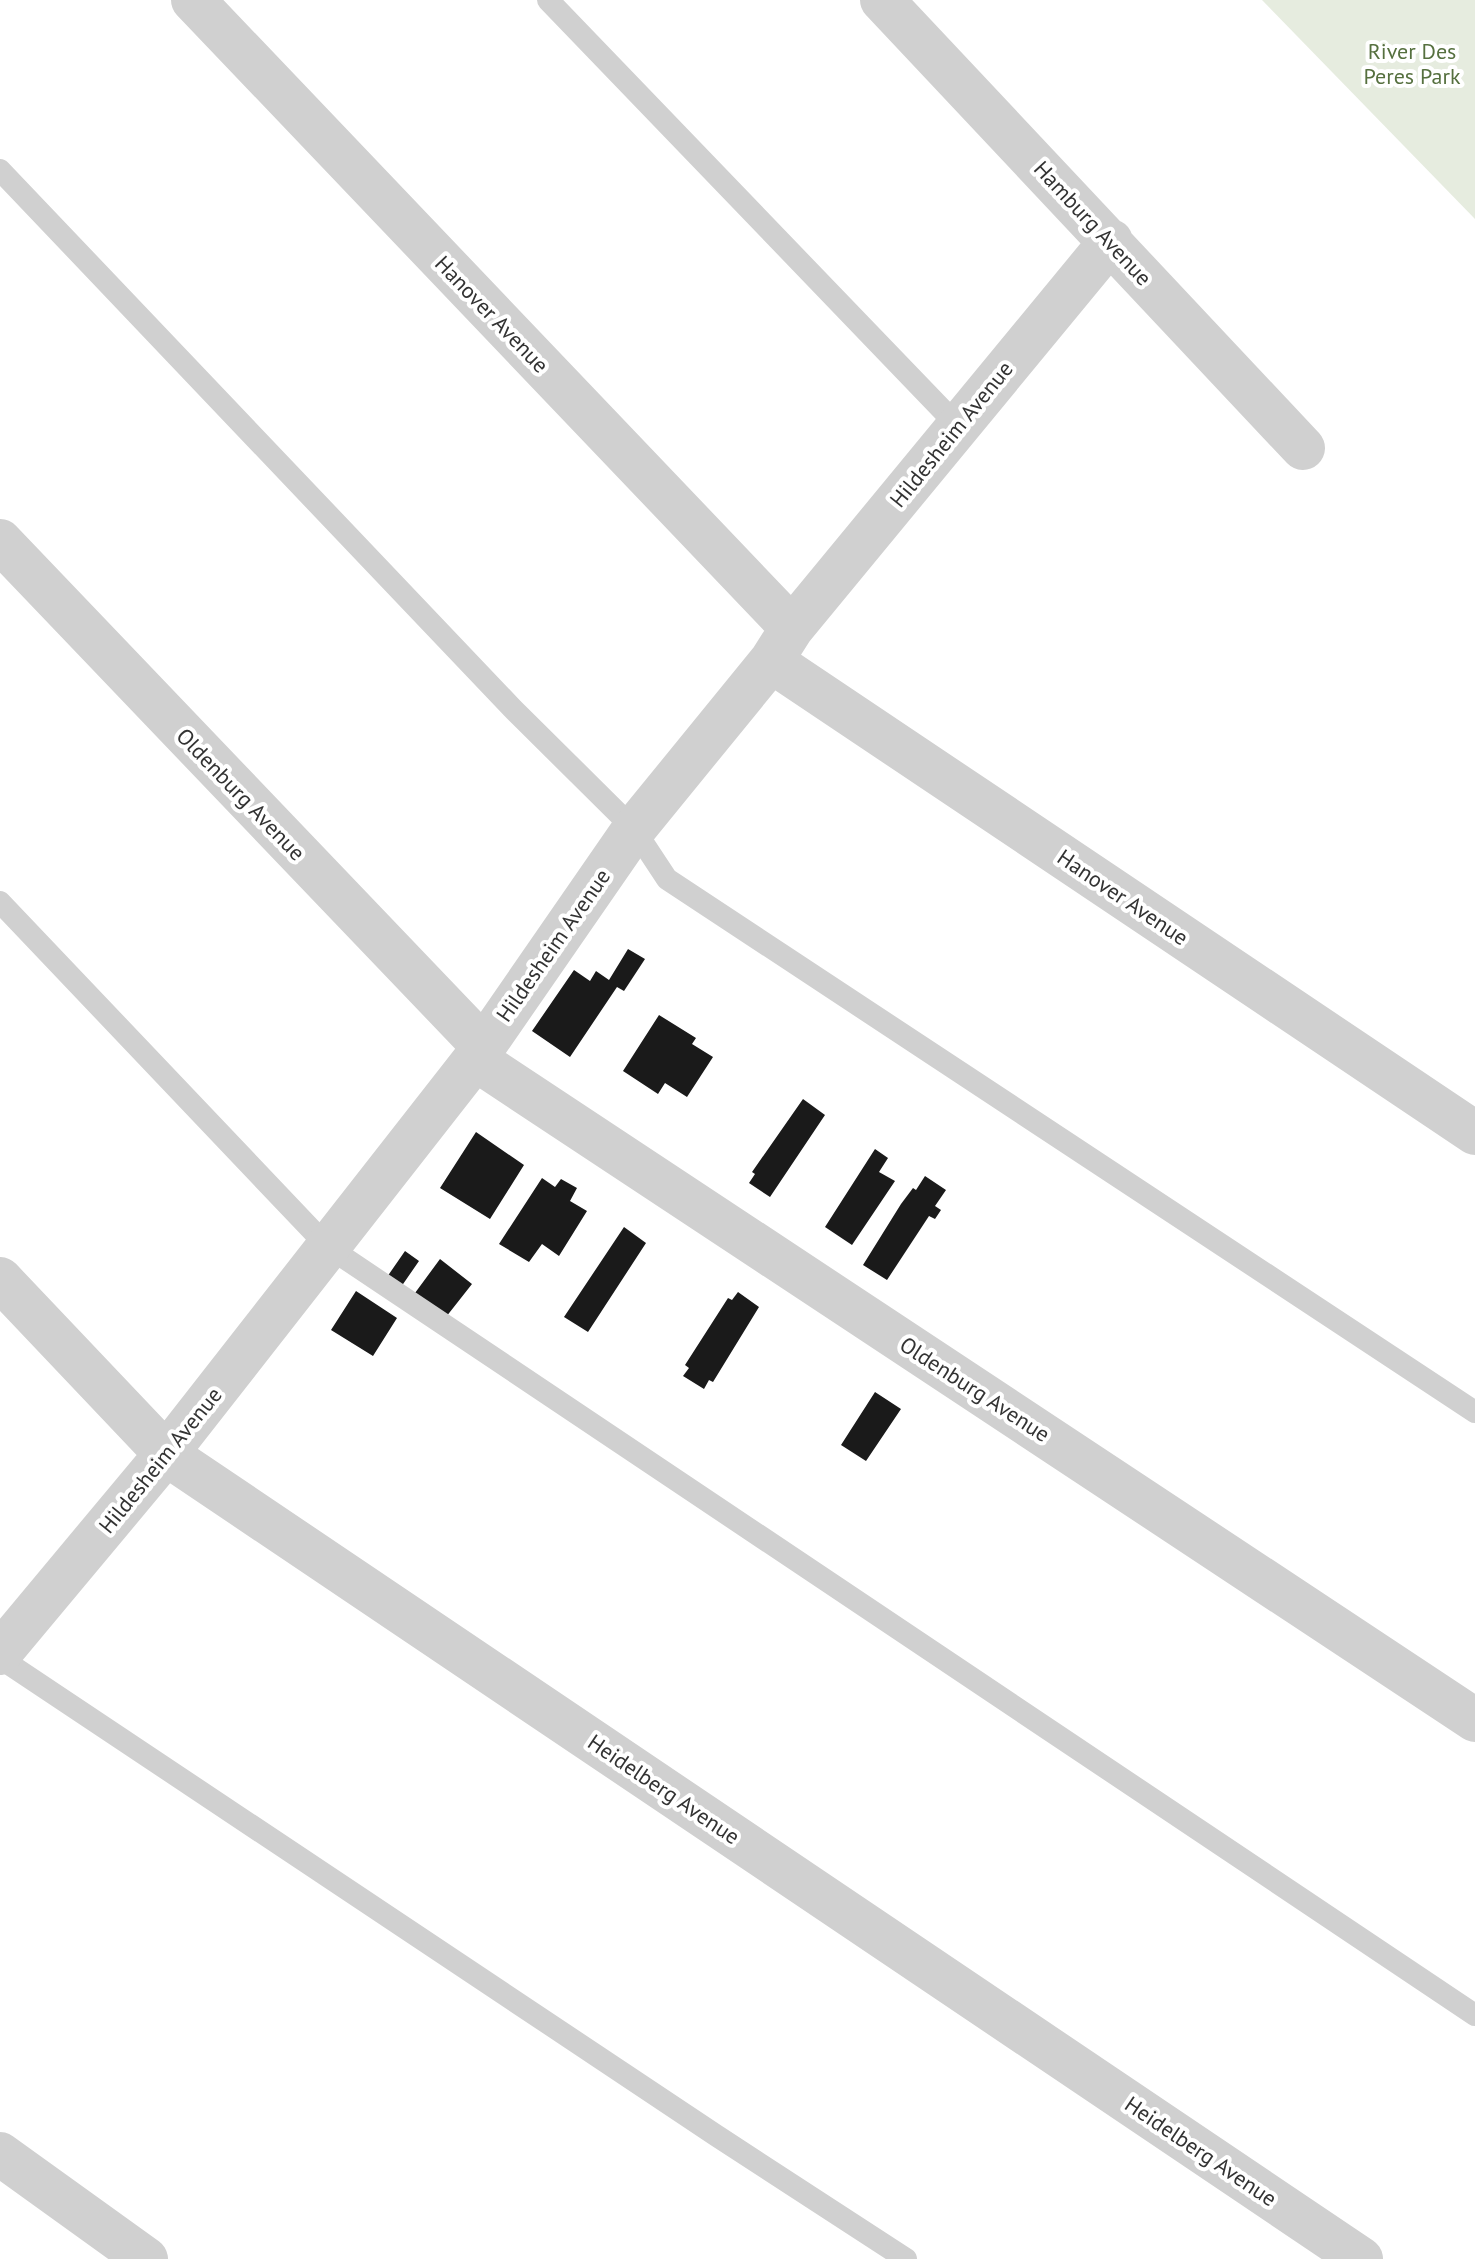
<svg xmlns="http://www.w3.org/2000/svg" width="1475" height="2259" viewBox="0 0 1475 2259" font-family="'PT Sans',sans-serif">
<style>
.green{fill:#e6ecdf}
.building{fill:#1a1a1a}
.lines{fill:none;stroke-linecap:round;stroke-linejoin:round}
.lane{stroke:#d0d0d0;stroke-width:22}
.street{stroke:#d0d0d0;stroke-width:44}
.labels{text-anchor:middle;stroke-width:8;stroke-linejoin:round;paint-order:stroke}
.park-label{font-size:22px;fill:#56703f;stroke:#fff}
.street-label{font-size:22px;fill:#333;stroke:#fff}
</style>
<rect width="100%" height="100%" fill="#fff"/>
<!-- green -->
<path class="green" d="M1262,0H1475V219Z"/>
<!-- building -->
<path class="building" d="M628,949L645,959L624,991L617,987L570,1057L532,1031L574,970L590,981L596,971L609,980Z
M659,1015L696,1038L692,1044L713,1057L687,1097L665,1083L658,1094L623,1071Z
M803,1099L825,1115L770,1197L749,1183L755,1174L752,1172Z
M476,1132L524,1165L490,1219L440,1188Z
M875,1149L888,1158L879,1172L895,1181L852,1245L825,1227Z
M925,1176L946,1190L935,1206L941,1210L935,1219L929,1216L887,1280L863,1265L901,1204L913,1188L916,1190Z
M542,1178L555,1187L561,1179L577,1188L570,1201L587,1211L559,1256L542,1244L529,1262L499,1244Z
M624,1227L646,1243L588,1332L564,1317Z
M405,1251L419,1261L401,1287L387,1277Z
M440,1259L472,1284L446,1317L415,1293Z
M356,1291L397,1318L373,1356L331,1330Z
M738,1292L759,1307L713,1382L709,1380L704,1389L683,1376L689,1368L685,1365L728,1298L732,1300Z
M875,1392L901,1409L866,1461L841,1445Z"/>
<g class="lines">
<!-- lane -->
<path class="lane" d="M548,0L957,425
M0,170L513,709L634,829L667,879L1475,1412
M0,902L328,1247L1475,2015
M0,1658L717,2136L906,2259"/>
<!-- street -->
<path class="street" d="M193,0L792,628
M882,0L1303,448
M0,541L483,1046
M771,661L1475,1133
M475,1059L1475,1720
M0,1279L166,1454L1361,2259
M0,1653L166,1454L475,1059L634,829L771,661L792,628L1111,241
M0,2154L146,2259"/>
</g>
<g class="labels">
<!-- park labels -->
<g class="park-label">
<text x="1412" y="59">River Des<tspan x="1412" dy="25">Peres Park</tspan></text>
</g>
<!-- street labels -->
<g class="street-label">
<text transform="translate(1093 223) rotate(47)" y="8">Hamburg Avenue</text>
<text transform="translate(492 314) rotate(46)" y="8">Hanover Avenue</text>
<text transform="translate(951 434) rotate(-51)" y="8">Hildesheim Avenue</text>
<text transform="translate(241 794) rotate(46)" y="8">Oldenburg Avenue</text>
<text transform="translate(1123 897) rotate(34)" y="8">Hanover Avenue</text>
<text transform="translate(553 945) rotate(-55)" y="8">Hildesheim Avenue</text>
<text transform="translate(975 1389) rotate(33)" y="8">Oldenburg Avenue</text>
<text transform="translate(160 1460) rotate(-51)" y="8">Hildesheim Avenue</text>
<text transform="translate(664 1789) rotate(34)" y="8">Heidelberg Avenue</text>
<text transform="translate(1201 2151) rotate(34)" y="8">Heidelberg Avenue</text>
</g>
</g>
</svg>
